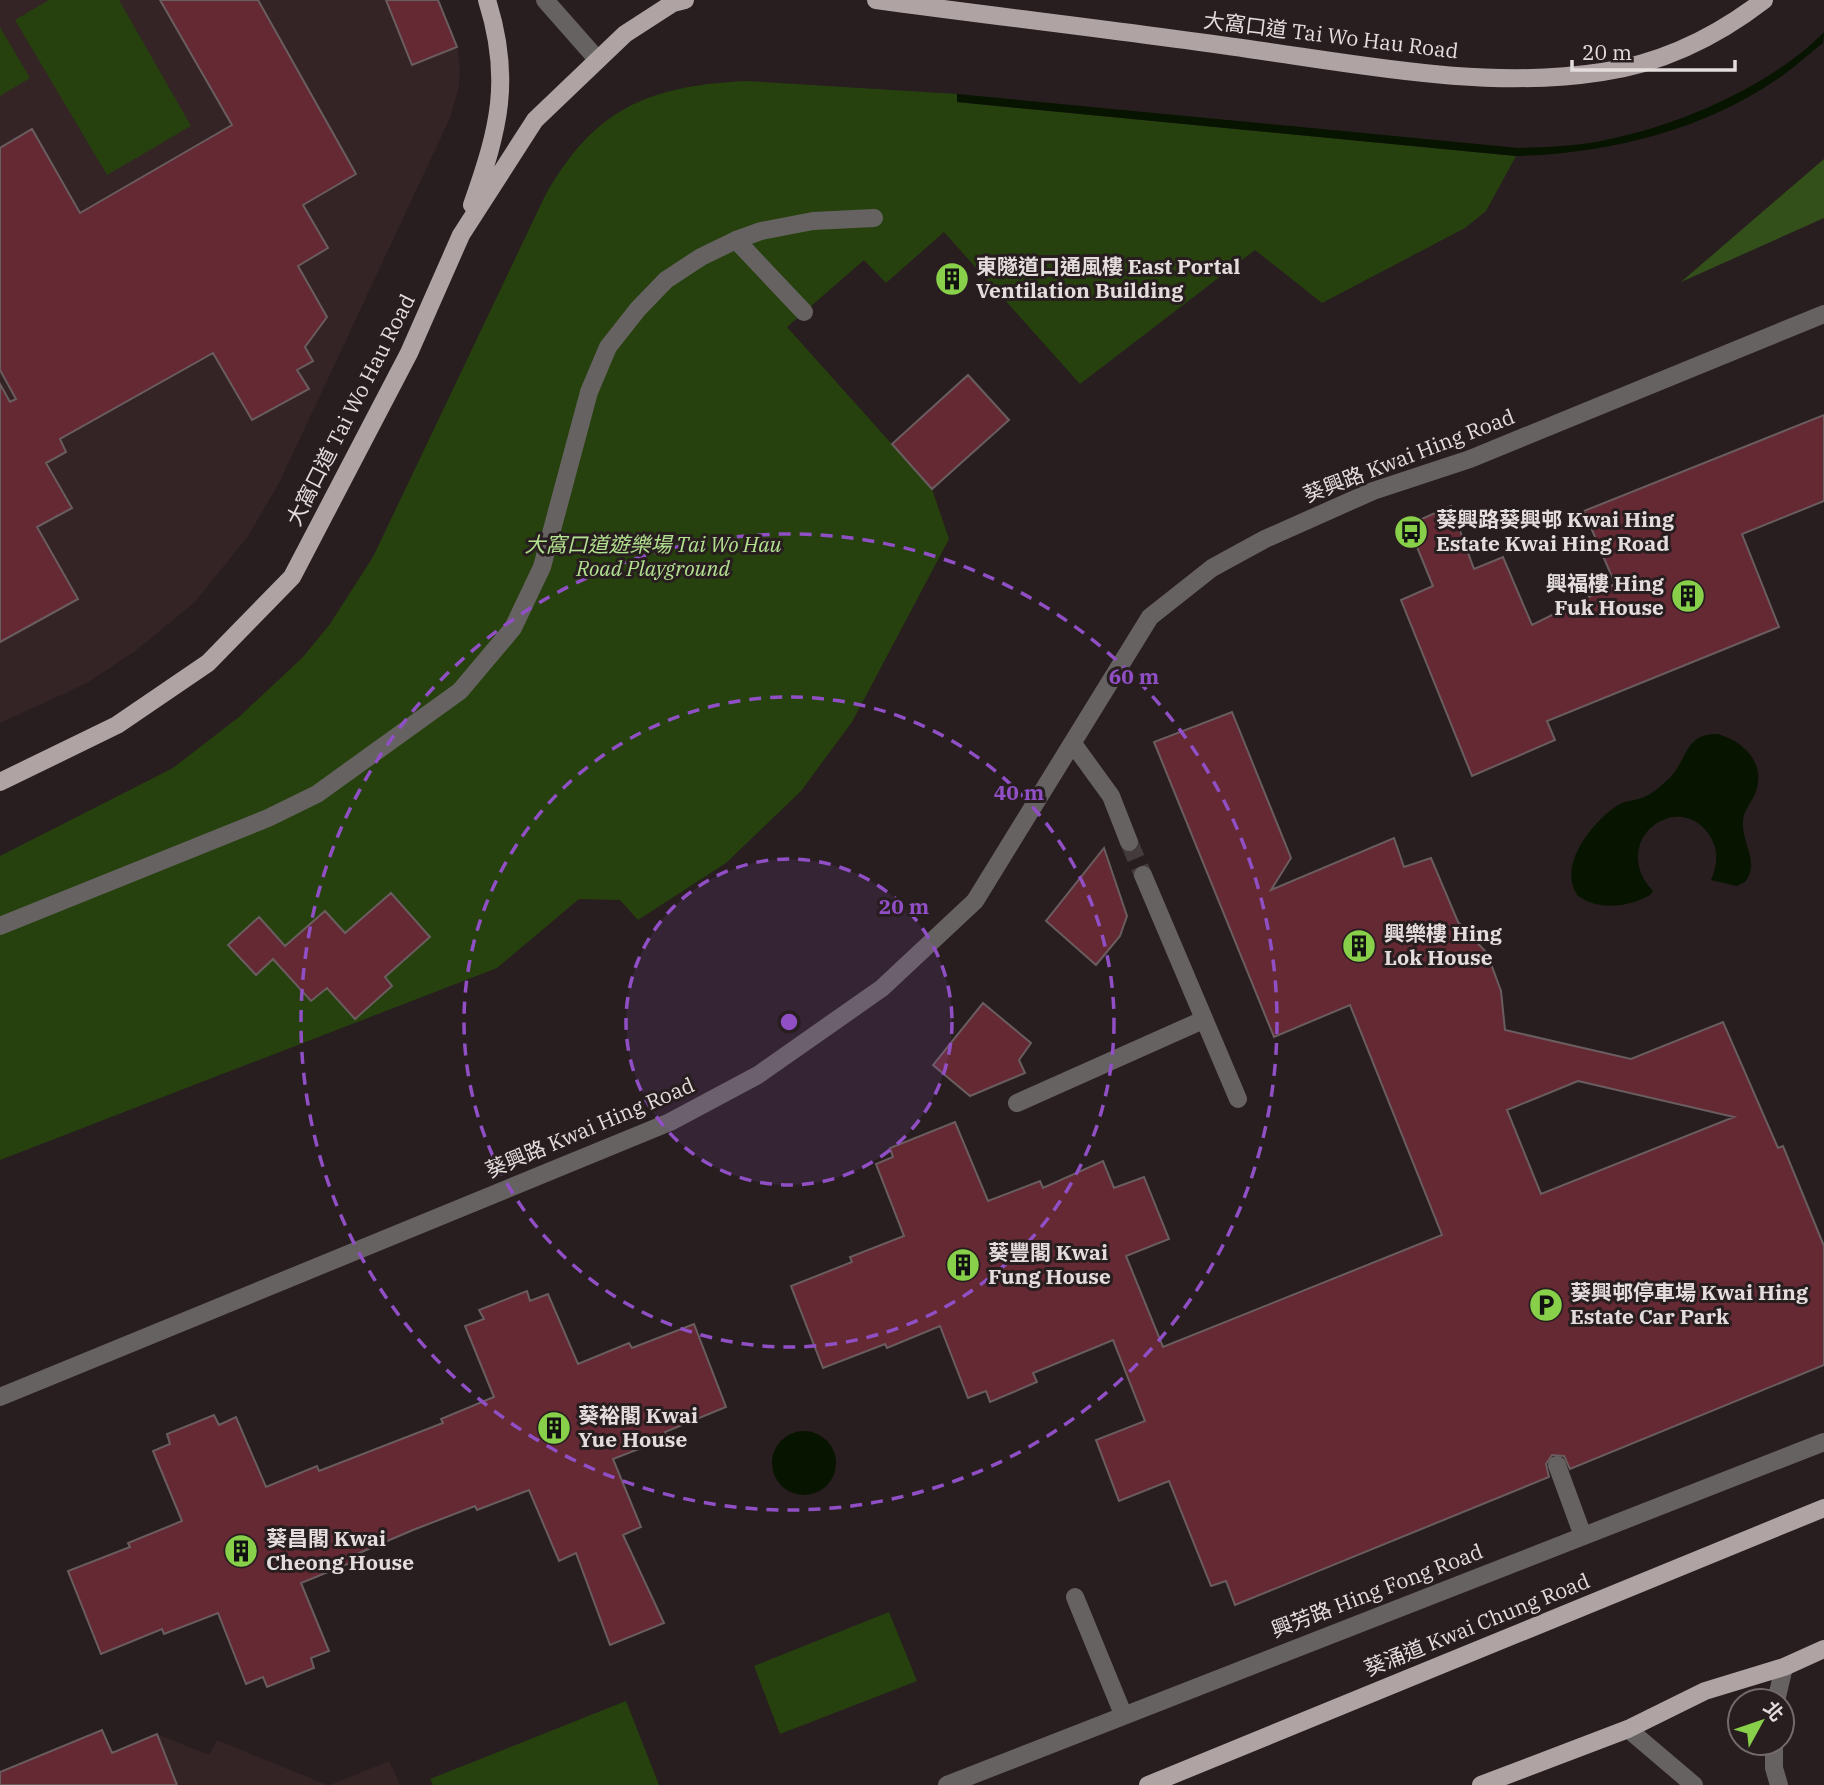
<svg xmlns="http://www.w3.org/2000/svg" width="1824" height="1785" viewBox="0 0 1824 1785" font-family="'IBM Plex Serif','Noto Sans TC',serif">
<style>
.built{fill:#352426}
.green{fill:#26410e}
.forest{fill:#33501a}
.water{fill:#071500}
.building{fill:#652934;stroke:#6a5d5f;stroke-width:2;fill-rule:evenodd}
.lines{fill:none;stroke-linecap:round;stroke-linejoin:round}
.minor-tunnel{stroke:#443b3c;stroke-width:18;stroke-dasharray:18 9;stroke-linecap:butt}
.minor{stroke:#676262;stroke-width:18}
.major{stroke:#afa3a4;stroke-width:18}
.ring{fill:none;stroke:#904fc5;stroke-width:3.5;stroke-dasharray:12 9}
.labels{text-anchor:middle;stroke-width:6;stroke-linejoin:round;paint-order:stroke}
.street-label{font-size:21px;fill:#e4dddd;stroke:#281e1f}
.poi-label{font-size:21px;font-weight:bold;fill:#e4dddd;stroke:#281e1f;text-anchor:start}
.park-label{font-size:21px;font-style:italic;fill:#b2e190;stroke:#281e1f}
.centre{fill:#904fc5;stroke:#281e1f;stroke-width:3.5}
.ring-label{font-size:21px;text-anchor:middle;font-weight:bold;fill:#904fc5;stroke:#281e1f;stroke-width:6;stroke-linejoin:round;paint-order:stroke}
</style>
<rect width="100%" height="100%" fill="#281e1f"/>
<!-- built -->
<path class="built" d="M0,0H438L457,47L460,69L459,86L450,118L280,481L248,536L194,603L135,651L87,683L0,723Z
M157,1734L209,1755L217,1740L327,1785H11L112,1753Z
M389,1761L400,1785H330Z"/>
<!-- green -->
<path class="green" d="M49,0H119L191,126L107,175L15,20Z
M0,27L30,78L0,96Z
M746,81L957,94V102L1516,156L1486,211L1465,228L1322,303L1255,250L1080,384L944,232L886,283L864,260L787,327L932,489L949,539L852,722L801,791L726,863L638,920L620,900L579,899L497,968L0,1160V856L173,768L239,717L303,657L330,624L373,557L544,198C593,109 647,86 746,81Z
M889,1612L917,1681L780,1734L754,1666Z
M626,1701L659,1785H433L430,1779Z"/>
<!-- forest -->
<path class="forest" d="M1824,159V218L1681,282Z"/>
<!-- water -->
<path class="water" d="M1824,32L1823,43C1807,55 1793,69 1776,80C1702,131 1605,154 1516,156L957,102V94L1519,148C1550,147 1581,146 1610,139C1680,125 1774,84 1824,32Z
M1718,734C1745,742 1767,764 1755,794C1750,805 1742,812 1743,825C1743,845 1760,863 1745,882L1737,886L1711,880C1718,863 1719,849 1708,833C1675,789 1608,843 1653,891L1650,895C1629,907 1600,911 1578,896C1556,866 1593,821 1618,805C1626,800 1635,801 1644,797C1652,794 1660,787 1666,781C1688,764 1682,733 1718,734Z
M772 1463a32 32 0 1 1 64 0a32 32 0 1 1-64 0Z"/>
<!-- building -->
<path class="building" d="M160,0H258L356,174L303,205L328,248L298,266L327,317L305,347L313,361L297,370L309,389L252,420L213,353L60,439L66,452L46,463L72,508L37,527L78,599L0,642V384L10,402L16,399L0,370V148L32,129L80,213L232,125Z
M386,0H438L457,47L412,65Z
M968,375L1009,420L932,489L892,444Z
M1824,415V501L1742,534L1779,627L1547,721L1555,740L1472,776L1401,600L1433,586L1408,525L1451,506L1474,569L1503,557L1532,625L1615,584L1584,511Z
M1232,712L1291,858L1271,890L1394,838L1404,867L1431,858L1458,922L1487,953L1501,991L1505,1030L1631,1059L1723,1022L1778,1148L1783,1146L1824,1246V1365L1570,1469L1564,1456L1552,1455L1546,1464L1549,1477L1235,1605L1226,1581L1211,1586L1169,1481L1119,1501L1096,1440L1145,1421L1113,1340L1033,1373L1037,1382L990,1402L986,1391L968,1398L940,1326L887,1348L885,1344L823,1368L791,1286L852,1262L850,1257L904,1236L876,1164L893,1157L890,1148L955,1122L988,1201L1040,1181L1043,1188L1103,1161L1114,1188L1144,1177L1169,1239L1126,1256L1163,1347L1442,1235L1350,1005L1274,1037L1154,742ZM1578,1081L1734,1117L1541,1194L1507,1110Z
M1104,848L1127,916L1120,936L1096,965L1046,921Z
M391,893L430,937L385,977L392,986L355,1019L327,988L311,1001L273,959L256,975L228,945L259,917L285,946L325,911L345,933Z
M983,1003L1031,1043L1019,1060L1025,1073L970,1096L933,1065Z
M527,1291L530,1301L548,1294L578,1364L629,1343L632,1348L694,1324L726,1407L665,1432L667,1438L613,1459L641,1527L623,1535L664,1623L610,1645L576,1553L559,1561L529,1490L477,1510L475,1506L413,1530L352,1556L355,1561L301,1583L329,1651L311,1658L314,1668L267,1687L263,1677L246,1684L218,1613L164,1634L162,1629L101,1654L68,1571L130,1547L128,1543L182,1521L153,1451L170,1444L167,1434L214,1415L219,1425L236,1417L266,1487L317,1466L319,1471L443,1423L441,1419L494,1397L465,1326L484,1319L479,1310Z
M102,1730L112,1753L157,1734L177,1785H0V1772Z"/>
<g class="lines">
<!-- minor-tunnel -->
<path class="minor-tunnel" d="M1129,842L1143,875"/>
<!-- minor -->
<path class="minor" d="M545,0L597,59
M736,240L804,312
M1074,745L1111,796L1129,842
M1143,875L1238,1099
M0,926L268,818L317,794L460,691L513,628L542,567L589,392L608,347L638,309L666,280L701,257L736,240L761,231L813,221L874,218
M1017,1103L1203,1020
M0,1397L670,1122L758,1075L882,988L975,901L1150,617L1212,568L1265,539L1373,491L1470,459L1824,314
M1557,1465L1583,1536
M1075,1597L1123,1714
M1776,1701L1784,1667
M1628,1729L1694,1785
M1774,1743V1768L1779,1785
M947,1785L1824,1442"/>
<!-- major -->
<path class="major" d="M876,0C1000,17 1125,31 1249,49C1363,65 1487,90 1602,72C1663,63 1716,37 1764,0
M472,205C499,129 512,79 487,0
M0,782L117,725L208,663L292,577L409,353L461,235L535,120L625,34L673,3L685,0
M1148,1785L1824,1508
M1481,1785L1628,1729L1705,1691L1784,1667L1824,1649"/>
</g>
<!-- distance rings -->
<circle cx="789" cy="1022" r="163" fill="#904fc5" fill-opacity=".12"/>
<g class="ring">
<circle cx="789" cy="1022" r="163"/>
<circle cx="789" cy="1022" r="325"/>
<circle cx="789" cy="1022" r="488"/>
</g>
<!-- icons -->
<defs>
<g id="building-disc" transform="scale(1.75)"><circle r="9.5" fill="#88cf4a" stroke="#281e1f"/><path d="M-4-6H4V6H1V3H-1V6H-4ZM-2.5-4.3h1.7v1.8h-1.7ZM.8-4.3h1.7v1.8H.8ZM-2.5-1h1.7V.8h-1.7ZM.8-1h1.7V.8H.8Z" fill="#111"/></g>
<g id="bus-disc" transform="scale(1.75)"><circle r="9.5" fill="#88cf4a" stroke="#281e1f"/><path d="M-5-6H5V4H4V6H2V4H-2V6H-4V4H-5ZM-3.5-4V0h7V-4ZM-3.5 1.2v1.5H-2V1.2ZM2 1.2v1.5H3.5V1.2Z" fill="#111"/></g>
<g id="parking-disc" transform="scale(1.75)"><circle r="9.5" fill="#88cf4a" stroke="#281e1f"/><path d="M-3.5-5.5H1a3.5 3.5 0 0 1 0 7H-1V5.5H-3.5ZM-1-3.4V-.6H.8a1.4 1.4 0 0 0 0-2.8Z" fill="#111"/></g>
</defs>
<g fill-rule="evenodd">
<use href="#building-disc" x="952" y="279"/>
<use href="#bus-disc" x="1411" y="532"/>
<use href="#building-disc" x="1688" y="596"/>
<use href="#building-disc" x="1359" y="946"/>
<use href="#building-disc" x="963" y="1265"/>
<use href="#parking-disc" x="1546" y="1305"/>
<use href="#building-disc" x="554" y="1428"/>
<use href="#building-disc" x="241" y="1551"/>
</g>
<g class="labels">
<!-- street labels -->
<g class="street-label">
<text transform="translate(1331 36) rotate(7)" y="7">大窩口道 Tai Wo Hau Road</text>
<text transform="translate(351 410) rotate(-63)" y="7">大窩口道 Tai Wo Hau Road</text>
<text transform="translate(1409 456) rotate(-21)" y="7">葵興路 Kwai Hing Road</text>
<text transform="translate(590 1128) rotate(-23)" y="7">葵興路 Kwai Hing Road</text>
<text transform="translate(1377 1591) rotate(-21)" y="7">興芳路 Hing Fong Road</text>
<text transform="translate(1477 1625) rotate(-22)" y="7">葵涌道 Kwai Chung Road</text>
</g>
<!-- poi labels -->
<g class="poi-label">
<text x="976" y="274">東隧道口通風樓 East Portal<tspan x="976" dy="24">Ventilation Building</tspan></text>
<text x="1436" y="527">葵興路葵興邨 Kwai Hing<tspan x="1436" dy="24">Estate Kwai Hing Road</tspan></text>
<text x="1664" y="591" text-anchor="end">興福樓 Hing<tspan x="1664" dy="24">Fuk House</tspan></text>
<text x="1384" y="941">興樂樓 Hing<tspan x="1384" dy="24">Lok House</tspan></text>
<text x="988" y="1260">葵豐閣 Kwai<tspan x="988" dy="24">Fung House</tspan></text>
<text x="1570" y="1300">葵興邨停車場 Kwai Hing<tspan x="1570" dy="24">Estate Car Park</tspan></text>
<text x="578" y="1423">葵裕閣 Kwai<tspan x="578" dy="24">Yue House</tspan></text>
<text x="266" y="1546">葵昌閣 Kwai<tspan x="266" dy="24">Cheong House</tspan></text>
</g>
<!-- park labels -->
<g class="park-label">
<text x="653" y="552">大窩口道遊樂場 Tai Wo Hau<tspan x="653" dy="24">Road Playground</tspan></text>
</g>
</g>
<circle cx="789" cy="1022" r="10" class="centre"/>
<g class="ring-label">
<text x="1134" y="684">60 m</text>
<text x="1019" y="800">40 m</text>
<text x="904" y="914">20 m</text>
</g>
<!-- north arrow -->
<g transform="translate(1761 1722) rotate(50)"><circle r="33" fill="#281e1f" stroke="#736a6b" stroke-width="2"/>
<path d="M0-5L12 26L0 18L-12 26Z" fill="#88cf4a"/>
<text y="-10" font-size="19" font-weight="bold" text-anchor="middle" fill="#e4dddd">北</text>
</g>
<!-- scale -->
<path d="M1572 60v10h163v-10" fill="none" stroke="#e4dddd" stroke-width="3.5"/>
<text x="1582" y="60" font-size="21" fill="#e4dddd" stroke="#281e1f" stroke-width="5" paint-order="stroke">20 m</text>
</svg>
